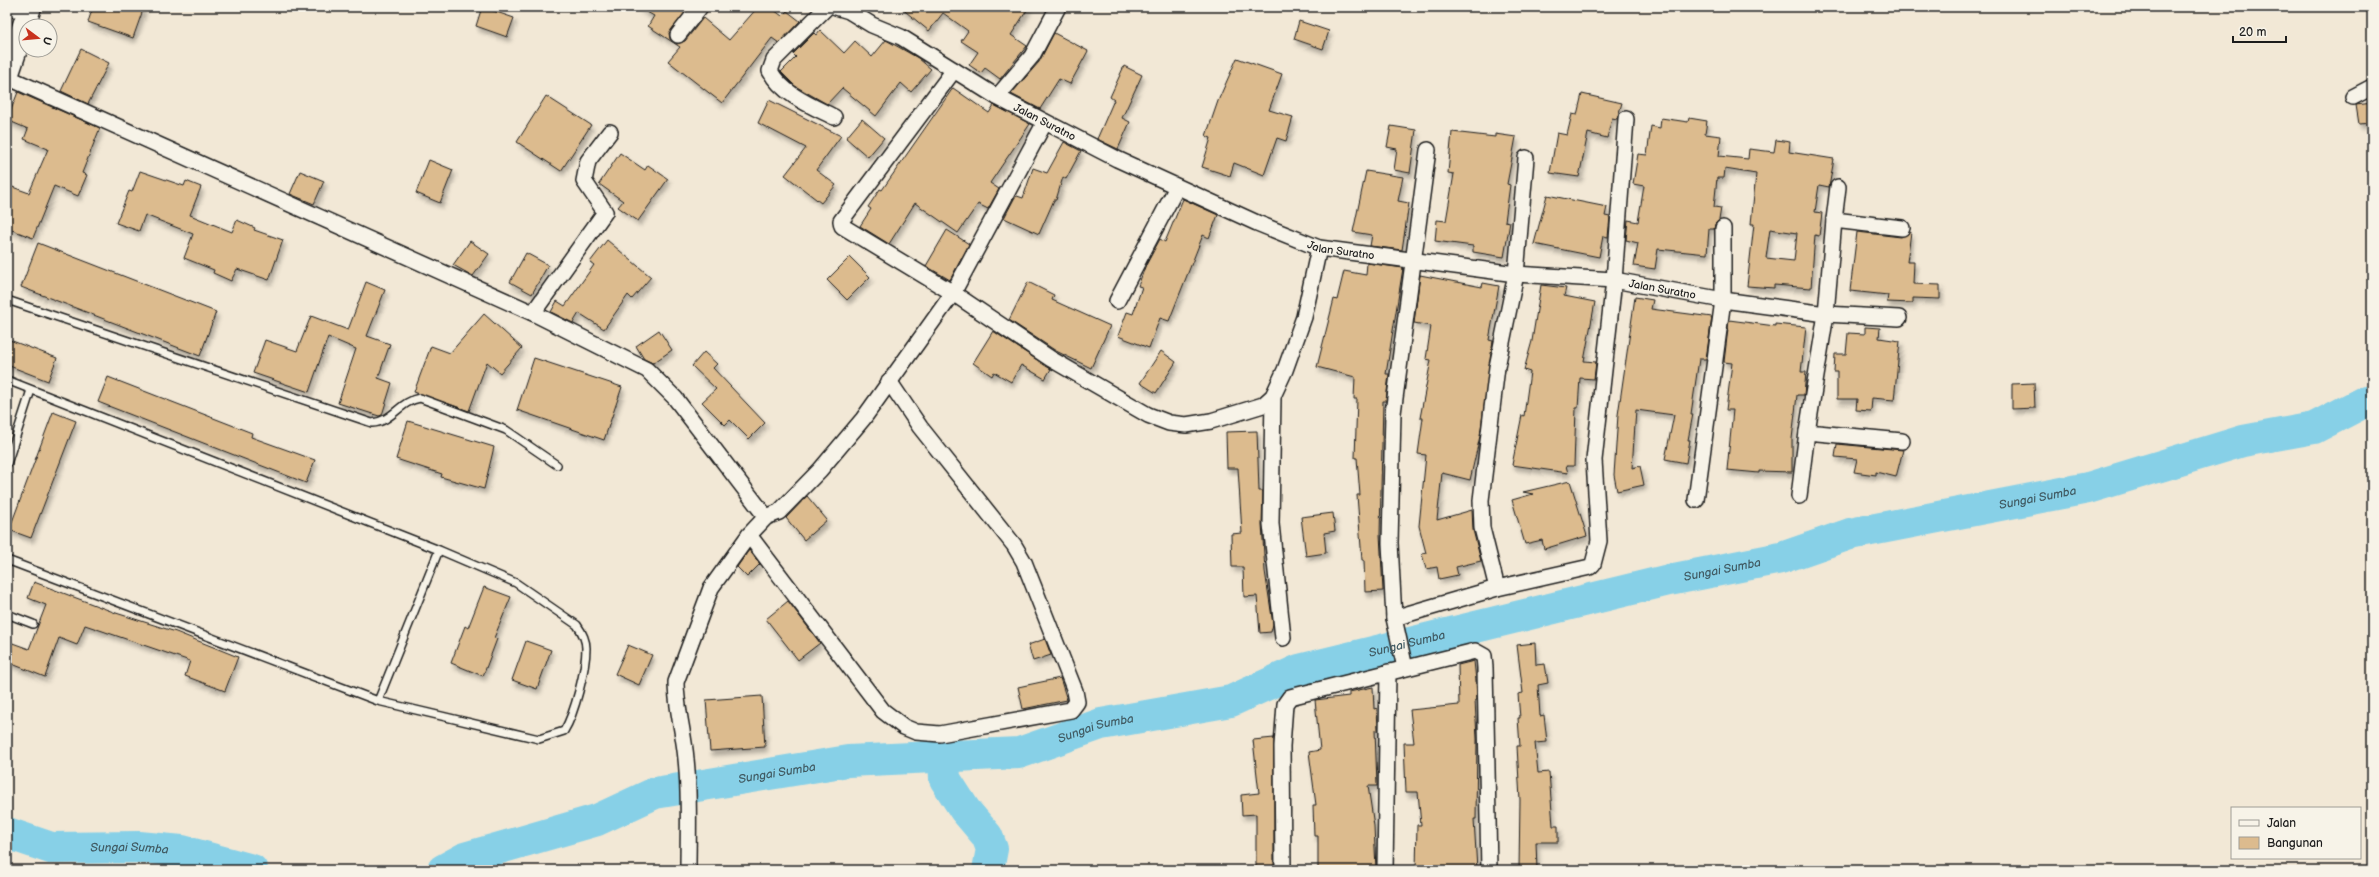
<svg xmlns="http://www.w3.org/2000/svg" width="2379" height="877" viewBox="0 0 2379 877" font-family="'Balsamiq Sans',sans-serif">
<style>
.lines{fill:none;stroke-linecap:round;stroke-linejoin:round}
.river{stroke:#87d0e7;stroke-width:32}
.building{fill:#dcbb8e;stroke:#1c1c1c;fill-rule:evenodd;filter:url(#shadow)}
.lane-casing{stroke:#1c1c1c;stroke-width:10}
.street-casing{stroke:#1c1c1c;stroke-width:18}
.highway-casing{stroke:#1c1c1c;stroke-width:25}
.lane{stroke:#f7f3e8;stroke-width:7}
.street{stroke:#f7f3e8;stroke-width:15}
.highway{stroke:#f7f3e8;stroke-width:22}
.labels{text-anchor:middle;stroke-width:3;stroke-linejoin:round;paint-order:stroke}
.street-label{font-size:11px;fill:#1c1c1c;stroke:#f7f3e8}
.water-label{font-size:12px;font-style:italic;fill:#415b63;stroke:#f7f3e8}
</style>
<defs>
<filter id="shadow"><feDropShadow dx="2.5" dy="4.5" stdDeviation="2" flood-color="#0004"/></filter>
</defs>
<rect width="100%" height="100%" fill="#f2e8d6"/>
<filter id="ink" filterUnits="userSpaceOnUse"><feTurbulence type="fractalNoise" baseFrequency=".025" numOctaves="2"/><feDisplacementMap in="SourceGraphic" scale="8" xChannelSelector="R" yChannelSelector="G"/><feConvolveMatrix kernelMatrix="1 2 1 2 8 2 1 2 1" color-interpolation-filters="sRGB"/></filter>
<g filter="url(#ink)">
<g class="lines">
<!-- river -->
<g class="river">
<path d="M944,757L945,779L965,810L987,836L992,849L988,870"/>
<path id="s1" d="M7,833L51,848L139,847L182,851L252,870"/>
<path id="s2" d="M443,870L465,858L597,820L655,793L848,761L1019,753L1101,724L1231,701L1299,670L1669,580L1781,558L1850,534L2088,488L2243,441L2314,428L2362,403L2372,401"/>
</g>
</g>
<!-- building -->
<path class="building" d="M93,7H144L133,38L88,22Z
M482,7L514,18L507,37L476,26Z
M638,7H689L669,33L670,39L677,44L685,41L703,18L729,40L758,7H770L782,16L787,11L800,21L779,43L772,38L722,103L668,61L680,47L648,26L654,16Z
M900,7H1029L1011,35L1027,46L1000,79L985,68L981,73L969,65L978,52L961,41L968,31L943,13L929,31Z
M1299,21L1329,31L1323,49L1294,39Z
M820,30L844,53L855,41L872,57L886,40L918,58L931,69L911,92L901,83L876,116L842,88L827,104L795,86L781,72L796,57L793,54L814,33L816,35Z
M1054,33L1088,51L1070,84L1059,79L1040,109L1011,94L1039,62Z
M81,49L109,63L88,104L61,91Z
M1237,58L1282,74L1269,110L1293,117L1286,141L1277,138L1264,175L1234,163L1230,176L1202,167L1211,138L1206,136L1218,101Z
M1124,66L1142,75L1122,118L1130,122L1118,149L1097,139L1114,100L1110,97Z
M953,88L989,113L994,105L1030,124L990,183L999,189L988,209L978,204L958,233L915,203L889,244L860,226L871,209L868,207L880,189L882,190Z
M18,92L100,128L82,173L87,175L78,196L54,186L33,238L7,228V185L29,193L48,149L24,139L28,129L7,120Z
M1582,94L1622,103L1617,119L1612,118L1607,138L1588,133L1579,177L1550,173L1557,133L1567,135L1572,114L1577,115Z
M546,96L591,125L561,171L517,142Z
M769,100L841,136L816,170L836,185L821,203L785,175L806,148L758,123Z
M2372,103V123L2359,124L2356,105Z
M1661,118L1688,122L1689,118L1707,121L1705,134L1721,136L1719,156L1748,159L1749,149L1774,152L1776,140L1790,142L1789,152L1834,159L1829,187L1819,185L1815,212L1822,213L1819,236L1815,235L1811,288L1774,285V288L1747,286L1754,224H1751L1756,174L1725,169L1724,178H1717L1714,207L1721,208L1719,220L1715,224L1714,229H1709L1707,254L1658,249L1655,269L1634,266L1638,243L1626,240L1628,220L1638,222L1644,186L1633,184L1638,154L1647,155L1651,126L1660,128ZM1770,229L1797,233L1794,261L1766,258Z
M862,119L884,138L868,157L846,138Z
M1391,126L1416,130L1410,173L1394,170L1397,149L1387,147Z
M1452,132L1495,137V134L1516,137L1507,184L1510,185L1505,221L1510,222L1504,257L1473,252V246L1435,241L1437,220L1446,221L1454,174L1448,173Z
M1064,142L1081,151L1066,179L1063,177L1056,200H1054L1039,234L1004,218L1015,197L1017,196L1023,198L1033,168L1047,173Z
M620,153L645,170L648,165L668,179L638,221L618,207L623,201L599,184Z
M429,160L453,170L440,203L416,193Z
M140,171L184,186L186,181L201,187L190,215L232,232L237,220L255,228L254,230L283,240L269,280L237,269L231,281L213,273L214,270L184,258L193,234L145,215L139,231L116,223L129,191L132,192Z
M300,171L324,181L314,204L290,194Z
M1366,171L1403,177L1398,201L1409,203L1402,250L1370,246L1372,235L1353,232Z
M1547,195L1607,207L1605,216L1610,217L1608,237L1603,236L1599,257L1534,244Z
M1183,199L1218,215L1209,238L1203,235L1169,321L1160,318L1149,348L1118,336L1127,312L1133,314L1142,287L1138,286L1145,267L1160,239L1165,242Z
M947,230L969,244L950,280L926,266Z
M1857,232L1901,237L1911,232L1907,262H1914L1913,284L1940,285V299L1913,298V303L1887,302L1888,295L1850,291Z
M607,240L651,277L632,299L628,295L604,329L579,313L573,323L551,312L557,301L565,306L594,265L590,262Z
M470,241L489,254L473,276L453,265Z
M38,243L216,312L200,356L21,287Z
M526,253L548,265L532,294L510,282Z
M850,257L870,277L847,300L827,280Z
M1367,263L1403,268L1386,374H1389L1386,401H1383L1380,534L1383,591L1365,592L1364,560H1362L1357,495H1360L1357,458H1355L1357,399H1354L1355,377L1317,367L1334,299L1337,300L1344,271L1366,275Z
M1420,275L1482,287L1483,283L1499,286L1489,340L1493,341L1480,436L1470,480L1442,473L1437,520L1472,510L1473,530L1481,561L1456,567L1458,575L1439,579L1437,567L1426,569L1422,554L1426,553L1419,526L1426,455L1418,454L1423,418H1420L1431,360L1426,359L1431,326L1414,323Z
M366,282L385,290L367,336L390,344L378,378L392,383L382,415L379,416L338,403L356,349L328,337L309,392L253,373L265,340L297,351L311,316L348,330Z
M1028,282L1054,295L1052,300L1110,326L1091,368L1056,351L1009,320Z
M1541,285L1566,288L1564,296L1595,302L1584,361L1596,362L1594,379L1580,378L1578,408H1576L1574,466H1566L1568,473L1512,465L1522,415L1524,416L1530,372L1524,370L1532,341Z
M1635,297L1653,300L1651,309L1712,317L1706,359H1699L1691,414H1693L1688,440H1690L1686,463L1665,459L1674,415L1636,410L1632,468L1640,466L1644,485L1617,491L1614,475L1618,415Z
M484,314L522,348L500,373L487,362L469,411L414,392L431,346L450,353Z
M1729,320L1775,326V324L1806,327L1801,372H1806L1804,395H1797L1792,439V472L1759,471V473L1727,470L1733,410H1726L1732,363L1724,362Z
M1865,327L1880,328L1879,338L1900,341L1894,400L1872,398L1871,411L1856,410L1857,399H1837V372H1834L1835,354H1846L1848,333L1865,334Z
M659,330L672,350L653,363L644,359L636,346Z
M993,331L1051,369L1045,379L1021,365L1011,382L994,372L992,376L973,363Z
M7,339L57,358L48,381L7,365Z
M1161,351L1176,362L1156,393L1140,383Z
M704,352L717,364L713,368L765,423L749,439L730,420L725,425L702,402L716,389L692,366Z
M534,358L622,387L604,440L517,410Z
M108,377L252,433L251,437L315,460L306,483L98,402Z
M2034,383L2035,408L2012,409V384Z
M53,412L76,421L31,538L9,530Z
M408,421L494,447L484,489L441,477L442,474L396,459Z
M1257,431L1259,491H1263L1262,524L1265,571L1273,624L1271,632L1260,633L1257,596L1244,597L1243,567H1232L1231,534L1242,533L1238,468H1227L1226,432Z
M1837,444L1903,450L1896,477L1876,472V475L1854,472L1857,459L1835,457Z
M1570,481L1587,536L1544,549L1542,540L1525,544L1512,500L1533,494L1523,492Z
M807,496L827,520L804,540L786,518Z
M1333,513L1335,531L1324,533L1326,553L1306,556L1301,517Z
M749,550L760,564L747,577L737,567Z
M34,582L116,613L176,632L238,657L225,691L185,676L190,661L85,625L77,645L59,638L45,677L7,662V641L29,649L46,605L28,598Z
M484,587L511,597L494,638L497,639L483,676L451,663L465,626L468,628Z
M788,601L820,643L798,660L766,619Z
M1045,639L1051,655L1033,661L1028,645Z
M526,641L551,650L537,689L512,680Z
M1535,643L1536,665L1545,664L1548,683L1538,685L1540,716L1544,715L1547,742L1535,743L1538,773L1549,772L1553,826H1558V842H1536L1537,870H1519L1520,800L1517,746H1520L1518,718H1520L1518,694L1523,693L1517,645Z
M628,645L652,655L639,685L615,674Z
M1474,661L1476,681L1477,700H1475L1477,739L1476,819H1474L1477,870H1416L1417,825H1421L1418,792H1406L1404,743H1414L1410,710L1459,705L1458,665Z
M1060,678L1067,700L1023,709L1018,687Z
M1373,687L1374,709L1377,708L1378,730H1375L1377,786H1368L1374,826L1376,870H1318V836H1314L1313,805H1316L1309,752L1320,750L1315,700L1349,696V692Z
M762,696L765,747L710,751L706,700Z
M1274,738V868L1256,867V814L1242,815L1241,795L1259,793L1253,740Z"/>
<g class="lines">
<!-- lane casing -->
<g class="lane-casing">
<path id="lane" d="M7,300L372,423C392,422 400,401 420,398L506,430L557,465
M7,380L439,550L378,701L7,560
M7,464L31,390
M7,614L33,624
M378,701L539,739L564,731C575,713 586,669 586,648C586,639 582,632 577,625L516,583L439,550"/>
</g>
<!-- street casing -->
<g class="street-casing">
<g id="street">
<path d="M827,7L774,60L770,71C782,94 812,106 834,117"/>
<path id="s3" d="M836,7L849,11L872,25L901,37L997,97L1117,159L1257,223L1319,248L1516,274L1614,280L1723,300L1826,314L1899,318"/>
<path d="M7,8L14,9"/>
<path d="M678,35L700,7"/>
<path d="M954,70L841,221L842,226L953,293L1051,359L1148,415L1169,423L1186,425L1211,421L1263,405L1273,396L1285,370L1304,317L1319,248"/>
<path d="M7,77L533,313L647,370L675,398L766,517"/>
<path d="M997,97L1032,56L1058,7"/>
<path d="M2353,97L2372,87"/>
<path d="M1834,220L1838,187"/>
<path d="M1117,301L1177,187"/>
<path d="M533,313L605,212L584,181L588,161L610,132"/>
<path d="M1273,396L1271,524L1283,638"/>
<path d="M1807,432L1902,441"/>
<path d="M1799,496L1807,432L1826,314L1834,220L1902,228"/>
<path d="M1696,500L1723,300V228"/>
<path d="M749,535L883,711L904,727L916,732L940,734L1071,710L1077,702L1075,691L1024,562L1014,545L920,427L889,381"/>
<path d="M1497,588L1482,528L1481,500L1497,367L1516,274L1526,158"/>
<path d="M1394,618L1497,588L1590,567L1593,564L1599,541L1594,460L1614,280L1626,119"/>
<path d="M1405,668L1394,618L1390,543L1393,413L1428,150"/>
<path d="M688,870C688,833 690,796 686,759C684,733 676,708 676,682L711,588L749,535L766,517L779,512L820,470L863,419L953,293L1045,122"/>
<path d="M1283,870L1282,746L1285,704L1290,697L1475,651L1484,656L1485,668L1489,870"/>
<path d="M1385,870L1388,672"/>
</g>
</g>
<!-- highway casing -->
<g class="highway-casing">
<path id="highway" d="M7,76L30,7"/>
</g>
<!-- lane -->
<use href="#lane" class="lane"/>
<!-- street -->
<use href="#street" class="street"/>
<!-- highway -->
<use href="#highway" class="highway"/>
</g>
</g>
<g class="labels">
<!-- street labels -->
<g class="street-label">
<text dy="4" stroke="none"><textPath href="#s3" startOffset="239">Jalan Suratno</textPath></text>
<text dy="4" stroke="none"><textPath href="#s3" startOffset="563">Jalan Suratno</textPath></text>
<text dy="4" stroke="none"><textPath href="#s3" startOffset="887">Jalan Suratno</textPath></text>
</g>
<!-- water labels -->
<g class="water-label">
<text dy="4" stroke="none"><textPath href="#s2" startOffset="1646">Sungai Sumba</textPath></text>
<text dy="4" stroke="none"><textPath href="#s2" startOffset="1322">Sungai Sumba</textPath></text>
<text dy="4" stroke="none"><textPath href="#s2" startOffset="998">Sungai Sumba</textPath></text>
<text dy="4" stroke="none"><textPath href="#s2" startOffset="674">Sungai Sumba</textPath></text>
<text dy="4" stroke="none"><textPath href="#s2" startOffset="350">Sungai Sumba</textPath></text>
<text dy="4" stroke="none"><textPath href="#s1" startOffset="125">Sungai Sumba</textPath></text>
</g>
</g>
<!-- margin -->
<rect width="2379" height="877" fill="none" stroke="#f7f3e8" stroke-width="24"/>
<rect x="12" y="12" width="2355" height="853" fill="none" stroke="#1c1c1c" stroke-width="1.5" filter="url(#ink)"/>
<!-- legend -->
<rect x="2231" y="807" width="130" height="52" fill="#f7f3e8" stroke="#9f9d96"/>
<rect x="2239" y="820" width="20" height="6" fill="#f7f3e8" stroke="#9f9d96"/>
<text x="2267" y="827" font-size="12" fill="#1c1c1c">Jalan</text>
<rect x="2239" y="837" width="20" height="12" fill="#dcbb8e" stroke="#9f9d96"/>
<text x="2267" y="847" font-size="12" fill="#1c1c1c">Bangunan</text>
<!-- north arrow -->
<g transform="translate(38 38) rotate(106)"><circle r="19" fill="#f7f3e8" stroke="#9f9d96"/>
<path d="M0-3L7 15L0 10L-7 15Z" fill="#c8321e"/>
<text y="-6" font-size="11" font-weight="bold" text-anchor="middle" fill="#1c1c1c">U</text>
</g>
<!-- scale -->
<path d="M2233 36v6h53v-6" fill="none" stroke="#1c1c1c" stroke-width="2"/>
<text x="2239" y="36" font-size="12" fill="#1c1c1c" stroke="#f7f3e8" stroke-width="3" paint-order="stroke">20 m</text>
</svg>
